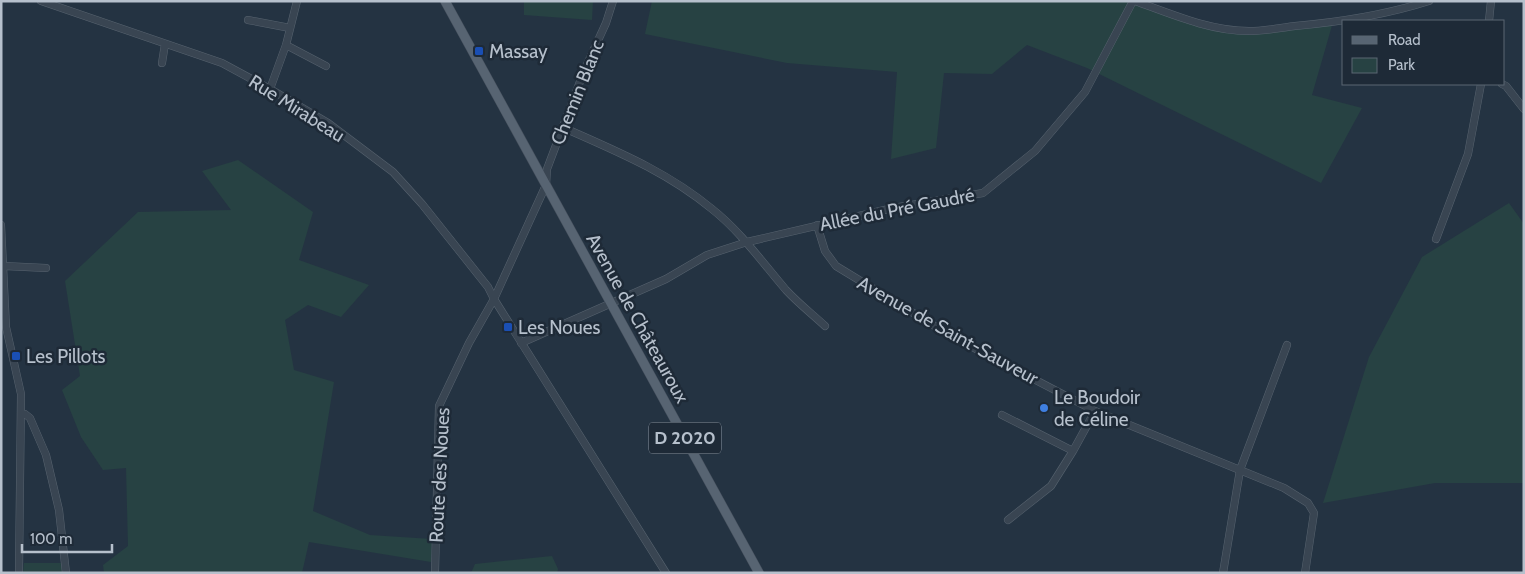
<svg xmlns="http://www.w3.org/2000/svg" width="1525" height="574" viewBox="0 0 1525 574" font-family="Cabin,sans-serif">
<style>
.green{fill:#274243}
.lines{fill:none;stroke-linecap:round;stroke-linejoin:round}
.minor-casing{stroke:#57636f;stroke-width:8}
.major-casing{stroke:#434e5b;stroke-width:10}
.minor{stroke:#394552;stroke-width:7}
.major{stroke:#576472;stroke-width:9}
.transit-dot{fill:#1a4fb4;stroke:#1e2a37;stroke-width:2}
.shop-dot{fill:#3f7fe0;stroke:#1e2a37;stroke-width:2}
.labels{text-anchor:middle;stroke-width:5;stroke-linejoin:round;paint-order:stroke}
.shield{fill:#1e2a37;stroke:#88939f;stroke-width:1}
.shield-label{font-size:18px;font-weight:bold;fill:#b6c0cc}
.poi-label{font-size:19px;fill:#b6c0cc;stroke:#1e2a37;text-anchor:start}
.street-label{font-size:19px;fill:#b6c0cc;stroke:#1e2a37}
</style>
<rect width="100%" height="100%" fill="#243342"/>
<!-- green -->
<path class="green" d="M524,1H593L592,20L524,15Z
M652,1H1136L1215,26L1248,30L1333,22L1312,95L1362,108L1321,183L1087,68L1027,45L992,74L944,73L936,148L891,159L897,72L787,63L645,34Z
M238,160L313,212L299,260L369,285L341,317L308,305L285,320L294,370L334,382L313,511L370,535L432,539L431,562L309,542L302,573H104L103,565L128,546L126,468L103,470L81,437L62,390L80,376L65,281L138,212L231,210L202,171Z
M1509,203L1524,224V483H1435L1323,503L1369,357L1422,257Z
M552,556L558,569L557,573H471L475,564Z
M24,563H61L63,573H23Z"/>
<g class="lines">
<!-- minor casing -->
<g class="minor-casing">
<path id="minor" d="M41,1L222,63L270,89L328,123L393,172L422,204L488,287L494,299L666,573
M1135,1C1171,14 1210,31 1249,31C1264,31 1280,28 1295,26C1341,22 1385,15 1429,1
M248,20L290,28
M1489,21L1491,1
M286,45L326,66
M162,63L165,44
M1502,84L1506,86L1524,109
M270,89L286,45L297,1
M562,127C616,151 666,171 712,209C741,232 762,262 786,290C798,303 812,314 825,326
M1,225L6,327L21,394L19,573
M817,225L825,251L836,266L951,336L1095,411L1284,488L1308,503L1314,513L1305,573
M1436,239L1468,154L1481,84
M4,266L46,268
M521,343L666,279L707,255L747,242L893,208L983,193L1035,151L1085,92L1133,1
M21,414H25L30,418L46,455L59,510L66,573
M1002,415L1073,451
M1008,520L1051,486L1073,451L1095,411
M435,573L439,406L469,343L494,299L546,185L547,169L584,71L606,23L613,1
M1223,573L1240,470L1287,345"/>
</g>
<!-- major casing -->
<g class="major-casing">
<path id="major" d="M445,1L759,573"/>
</g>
<!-- minor -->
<use href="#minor" class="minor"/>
<!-- major -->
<use href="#major" class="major"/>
</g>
<!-- markers -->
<g class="transit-dot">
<rect x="474" y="46" width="10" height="10" rx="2.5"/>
<rect x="503" y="322" width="10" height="10" rx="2.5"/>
<rect x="11" y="351" width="10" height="10" rx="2.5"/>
</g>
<circle class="shop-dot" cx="1044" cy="408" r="5"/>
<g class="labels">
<!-- shield labels -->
<rect class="shield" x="649" y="422.5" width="72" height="31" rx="4"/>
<g class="shield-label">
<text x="685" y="444">D 2020</text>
</g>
<!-- poi labels -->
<g class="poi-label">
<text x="489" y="58">Massay</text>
<text x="518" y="334">Les Noues</text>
<text x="26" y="363">Les Pillots</text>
<text x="1054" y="404">Le Boudoir<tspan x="1054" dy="22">de Céline</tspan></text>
</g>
<!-- street labels -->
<g class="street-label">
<text transform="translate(577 92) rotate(-68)" y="7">Chemin Blanc</text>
<text transform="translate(297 108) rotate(32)" y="7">Rue Mirabeau</text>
<text transform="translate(897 209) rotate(-11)" y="7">Allée du Pré Gaudré</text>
<text transform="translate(638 318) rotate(61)" y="7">Avenue de Châteauroux</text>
<text transform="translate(948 330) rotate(29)" y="7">Avenue de Saint-Sauveur</text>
<text transform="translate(439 475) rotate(-87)" y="7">Route des Noues</text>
</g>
</g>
<!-- border -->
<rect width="1525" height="574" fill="none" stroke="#b6c0cc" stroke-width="5"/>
<!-- legend -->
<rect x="1342" y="20" width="162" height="65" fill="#1e2a37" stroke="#5b6673"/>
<rect x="1352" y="36" width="25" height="8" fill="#576472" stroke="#5b6673"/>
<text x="1388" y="45" font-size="15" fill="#b6c0cc">Road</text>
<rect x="1352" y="58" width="25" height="15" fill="#274243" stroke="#5b6673"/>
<text x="1388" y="70" font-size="15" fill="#b6c0cc">Park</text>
<!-- scale -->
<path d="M22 544v8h90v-8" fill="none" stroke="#b6c0cc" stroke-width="2.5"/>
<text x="30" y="544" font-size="15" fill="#b6c0cc" stroke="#1e2a37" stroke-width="4" paint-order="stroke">100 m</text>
</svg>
